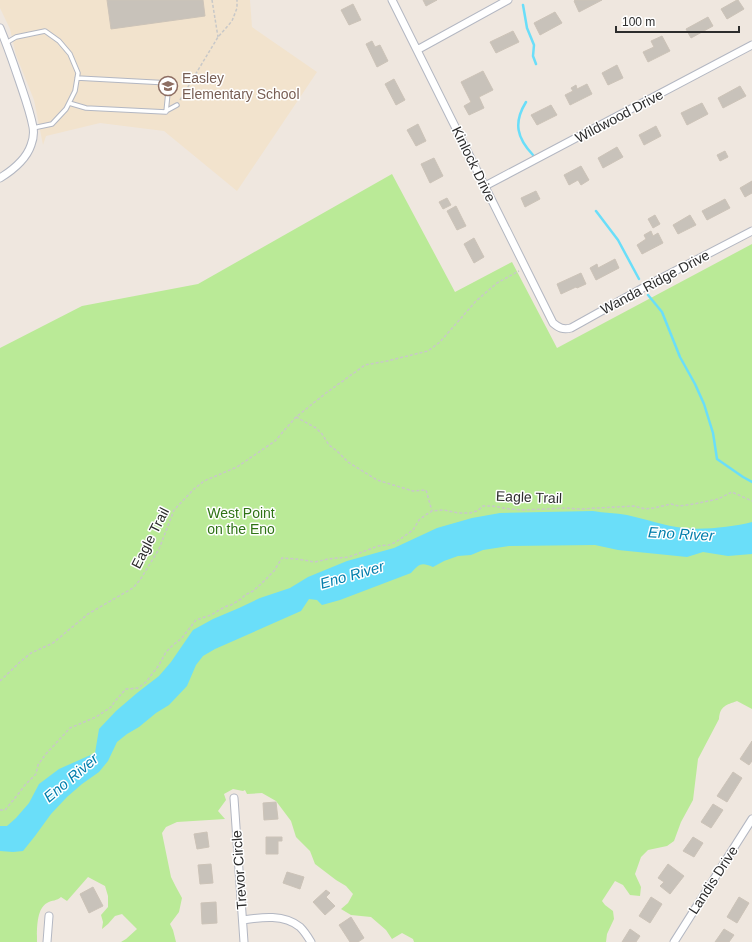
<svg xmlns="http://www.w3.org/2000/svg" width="752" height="942" viewBox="0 0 752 942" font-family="Helvetica,sans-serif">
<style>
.education{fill:#f2e3cd}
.green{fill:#baea97}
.water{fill:#6adef9}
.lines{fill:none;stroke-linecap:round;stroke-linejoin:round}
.stream{stroke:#6adef9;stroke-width:2.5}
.building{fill:#c8c2ba;stroke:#ccc3b8}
.service-casing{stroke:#b3b7c2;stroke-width:5.5}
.minor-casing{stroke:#b3b7c2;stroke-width:9}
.path{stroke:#c8c8c8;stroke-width:1.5;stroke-dasharray:3 2;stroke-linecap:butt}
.service{stroke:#fff;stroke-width:3.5}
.minor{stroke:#fff;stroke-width:7}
.labels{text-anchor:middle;stroke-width:3;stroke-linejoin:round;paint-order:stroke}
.education-label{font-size:14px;fill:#785e54;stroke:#fff;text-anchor:start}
.street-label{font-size:14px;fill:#2d2d2d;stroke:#fff}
.park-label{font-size:14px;fill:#2f7315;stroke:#fff}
.water-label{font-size:15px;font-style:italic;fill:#027eac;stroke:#fff}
</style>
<rect width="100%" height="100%" fill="#efe7df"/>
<!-- education -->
<path class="education" d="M0,0H250L252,27L317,72L237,191L164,131L100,123L46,136L43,145L34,100L16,55L10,29L0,8Z"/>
<!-- green -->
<path class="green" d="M392,174L455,292L512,262L557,348L752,244V709L737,701C726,705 720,706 719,719L698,759L693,800L681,822L674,841L667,846L648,850L641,857L635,874L641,887L640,896L630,895L623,885L615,881L602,901L605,905L613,911L614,919L607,934L606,942H414L413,939L402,933L392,939L386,930L371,917L351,915L341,909L348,903L353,894L346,886L336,880L315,864L310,851L296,837L291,821L276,801L262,793L247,794L245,790L243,791L233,789L224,794L226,800L218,811L225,819L177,822L166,827L162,833L171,877L176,887L182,898L179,912L170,924L173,930L176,942H121L126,939L137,929L122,914L115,916L108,924L102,929L103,922L101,915L108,907V896L105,886L88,877L67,901L61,897C57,901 52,900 47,903C36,909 37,931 37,942H0V348L82,306L198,284Z"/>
<!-- water -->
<path class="water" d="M593,511C604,513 616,513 627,515C646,519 664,526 684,528C704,530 733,527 752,522V554L728,556L703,552L687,557L618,550L595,545L509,546L483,550L471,555L458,556L444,561L433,567C421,562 419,564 411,573L340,600L322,605L317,600L309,599L301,611L215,649L203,656L196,665L187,686L169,705L156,713L139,727L127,734L117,742L108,761L99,772L82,784L67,797L51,814L35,836L23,851L13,852L0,851V826H7L16,818L29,803L39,784L59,769L95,753L99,729L116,711L137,693L159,676L171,662L193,630L213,619L239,608L260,598L290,588L308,577L347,561L394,548L437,528L472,518L500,513Z"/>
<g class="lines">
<!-- stream -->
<path class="stream" d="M523,5L527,28L534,45L533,56L536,64
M526,102C513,123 517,138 533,155
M596,211L618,240L639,279
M648,295L662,312L680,357L695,384L704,404L713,433L717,459L743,477L752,482"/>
</g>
<!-- building -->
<path class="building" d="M107,0H203L205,16L111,29Z
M423,0H437L426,6Z
M575,0H602L579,12L574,1Z
M737,0H738L744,9L727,19L721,9Z
M353,4L361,20L349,25L341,10Z
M555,12L562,23L540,35L534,23Z
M708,17L713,26L691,38L686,29Z
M513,31L519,42L496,53L490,42Z
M662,36L670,51L648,62L643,52L654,47L651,41Z
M372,41L375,47L380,45L388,61L377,67L366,44Z
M617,65L623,78L608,85L602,73Z
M483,71L493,90L479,97L484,108L469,115L464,106L471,102L461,82Z
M394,79L405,100L396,105L385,84Z
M587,84L592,94L570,105L565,95L573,91L571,88L576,85L577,89Z
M740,86L746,96L723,108L718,98Z
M702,103L708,114L687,125L681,113Z
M551,105L557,115L537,125L531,115Z
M418,124L426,141L416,146L407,130Z
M656,126L661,136L644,145L639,135Z
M617,147L623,157L603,168L598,158Z
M725,151L728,157L720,161L717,155Z
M434,158L443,176L430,183L421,164Z
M581,166L589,180L581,185L578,180L569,185L564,175Z
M752,181V193L745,197L740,188Z
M536,191L540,199L525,207L521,198Z
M447,198L451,205L443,209L439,202Z
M725,199L730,208L707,220L702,211Z
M456,206L466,226L457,230L447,211Z
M655,215L660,224L653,228L648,219Z
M690,215L696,225L678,234L673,225Z
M651,231L653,236L658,233L663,243L642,254L637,245L646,239L644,235Z
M474,238L484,257L474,263L464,244Z
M615,259L619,268L596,280L590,268L597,264L598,268Z
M581,273L586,284L577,288L576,287L561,294L557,284Z
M752,741V761L749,765L740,759Z
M733,772L742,778L727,802L717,796Z
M276,802L278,819L264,820L263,803Z
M713,804L723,810L711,828L701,822Z
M207,832L209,847L197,849L194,834Z
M266,837H282V841H278V854H266Z
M693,837L703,843L694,857L683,851Z
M211,864L213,883L200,884L198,865Z
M668,864L684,876L670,894L660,886L664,882L658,878Z
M287,872L304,877L300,889L283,883Z
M93,887L103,906L89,913L80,894Z
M326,890L330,893L326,897L335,906L325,915L313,902Z
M651,897L662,904L650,923L639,916Z
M739,897L749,903L737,923L727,917Z
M216,902L217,923L202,924L201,903Z
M351,917L364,938L358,942H350L339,925Z
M630,929L640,936L636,942H622Z
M724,929L734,935L729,942H715Z"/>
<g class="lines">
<!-- service casing -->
<g class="service-casing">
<path id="service" d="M6,43L16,37L45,31L59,41L70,54L78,73L75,91L66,109L52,124L33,128
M69,103L86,108L166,112L169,83L77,78
M166,111L177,105"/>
</g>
<!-- minor casing -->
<g class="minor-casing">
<path id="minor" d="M392,0L553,323C559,328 563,330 571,328L650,284L752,231
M0,28C7,45 13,62 19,80C24,95 30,111 33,127C34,133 33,140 31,145C26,160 13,170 0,178
M417,50L508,0
M485,186L752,45
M234,798L244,942
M243,920C262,917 284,914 300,927C304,931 308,937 311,942
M47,942L49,916
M674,942L752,819"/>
</g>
<!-- path -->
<path class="path" d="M212,0L218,37
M180,100L218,37L232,21L237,8V0
M296,417L316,428L322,434L329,445L337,451L348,462L377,480L413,491L426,490L432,511
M0,681L20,662L31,653L53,643L88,614L133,588L140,580L159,549L174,510L194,489L204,481L237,467L275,441L296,417L326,393L365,365L387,361L428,351L440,342L476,301L497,283L519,271
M0,810H5L19,793L25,785L36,774L38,765L45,755L70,728L96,717L111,707L115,701L126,689L138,688L146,682L159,665L166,652L173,645L181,639L196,620L211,615L221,609L227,606L231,605L241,599L245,595L253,591L261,584L274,571L282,558L297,559L315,562L328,559L349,557L378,546L389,545L396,542L413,530L419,520L427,514L432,511L444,510L458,513H470L477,511L483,506H492L510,509L524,510L565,508L580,509L634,506L645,509L654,508L671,504L679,506L694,504L718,499L732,492L752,501"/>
<!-- service -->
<use href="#service" class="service"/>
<!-- minor -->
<use href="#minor" class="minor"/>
</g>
<!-- icons -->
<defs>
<g id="school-ring" transform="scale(1)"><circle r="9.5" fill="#fff" stroke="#8d6e63" stroke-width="1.5"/><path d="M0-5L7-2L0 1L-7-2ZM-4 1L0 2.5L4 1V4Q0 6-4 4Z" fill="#8d6e63"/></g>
</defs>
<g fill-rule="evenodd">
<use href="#school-ring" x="168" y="86"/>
</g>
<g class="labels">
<!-- education labels -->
<g class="education-label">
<text x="182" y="83">Easley<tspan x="182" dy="16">Elementary School</tspan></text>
</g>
<!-- street labels -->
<g class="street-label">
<text transform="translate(619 116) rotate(-28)" y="5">Wildwood Drive</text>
<text transform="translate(474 164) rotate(64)" y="5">Kinlock Drive</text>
<text transform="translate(655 282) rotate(-28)" y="5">Wanda Ridge Drive</text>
<text transform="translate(529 497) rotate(2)" y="5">Eagle Trail</text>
<text transform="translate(150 538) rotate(-63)" y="5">Eagle Trail</text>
<text transform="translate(239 870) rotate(-94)" y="5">Trevor Circle</text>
<text transform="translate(713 880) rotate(-57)" y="5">Landis Drive</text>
</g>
<!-- park labels -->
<g class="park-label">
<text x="241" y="518">West Point<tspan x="241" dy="16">on the Eno</tspan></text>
</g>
<!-- water labels -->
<g class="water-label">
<text transform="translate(681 534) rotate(3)" y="5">Eno River</text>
<text transform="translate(352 575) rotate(-16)" y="5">Eno River</text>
<text transform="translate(71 778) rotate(-40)" y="5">Eno River</text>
</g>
</g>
<!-- scale -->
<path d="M616 26v6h123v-6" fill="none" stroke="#2d2d2d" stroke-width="2"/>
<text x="622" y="26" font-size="12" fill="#2d2d2d" stroke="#ffffff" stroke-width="3" paint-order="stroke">100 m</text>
</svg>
